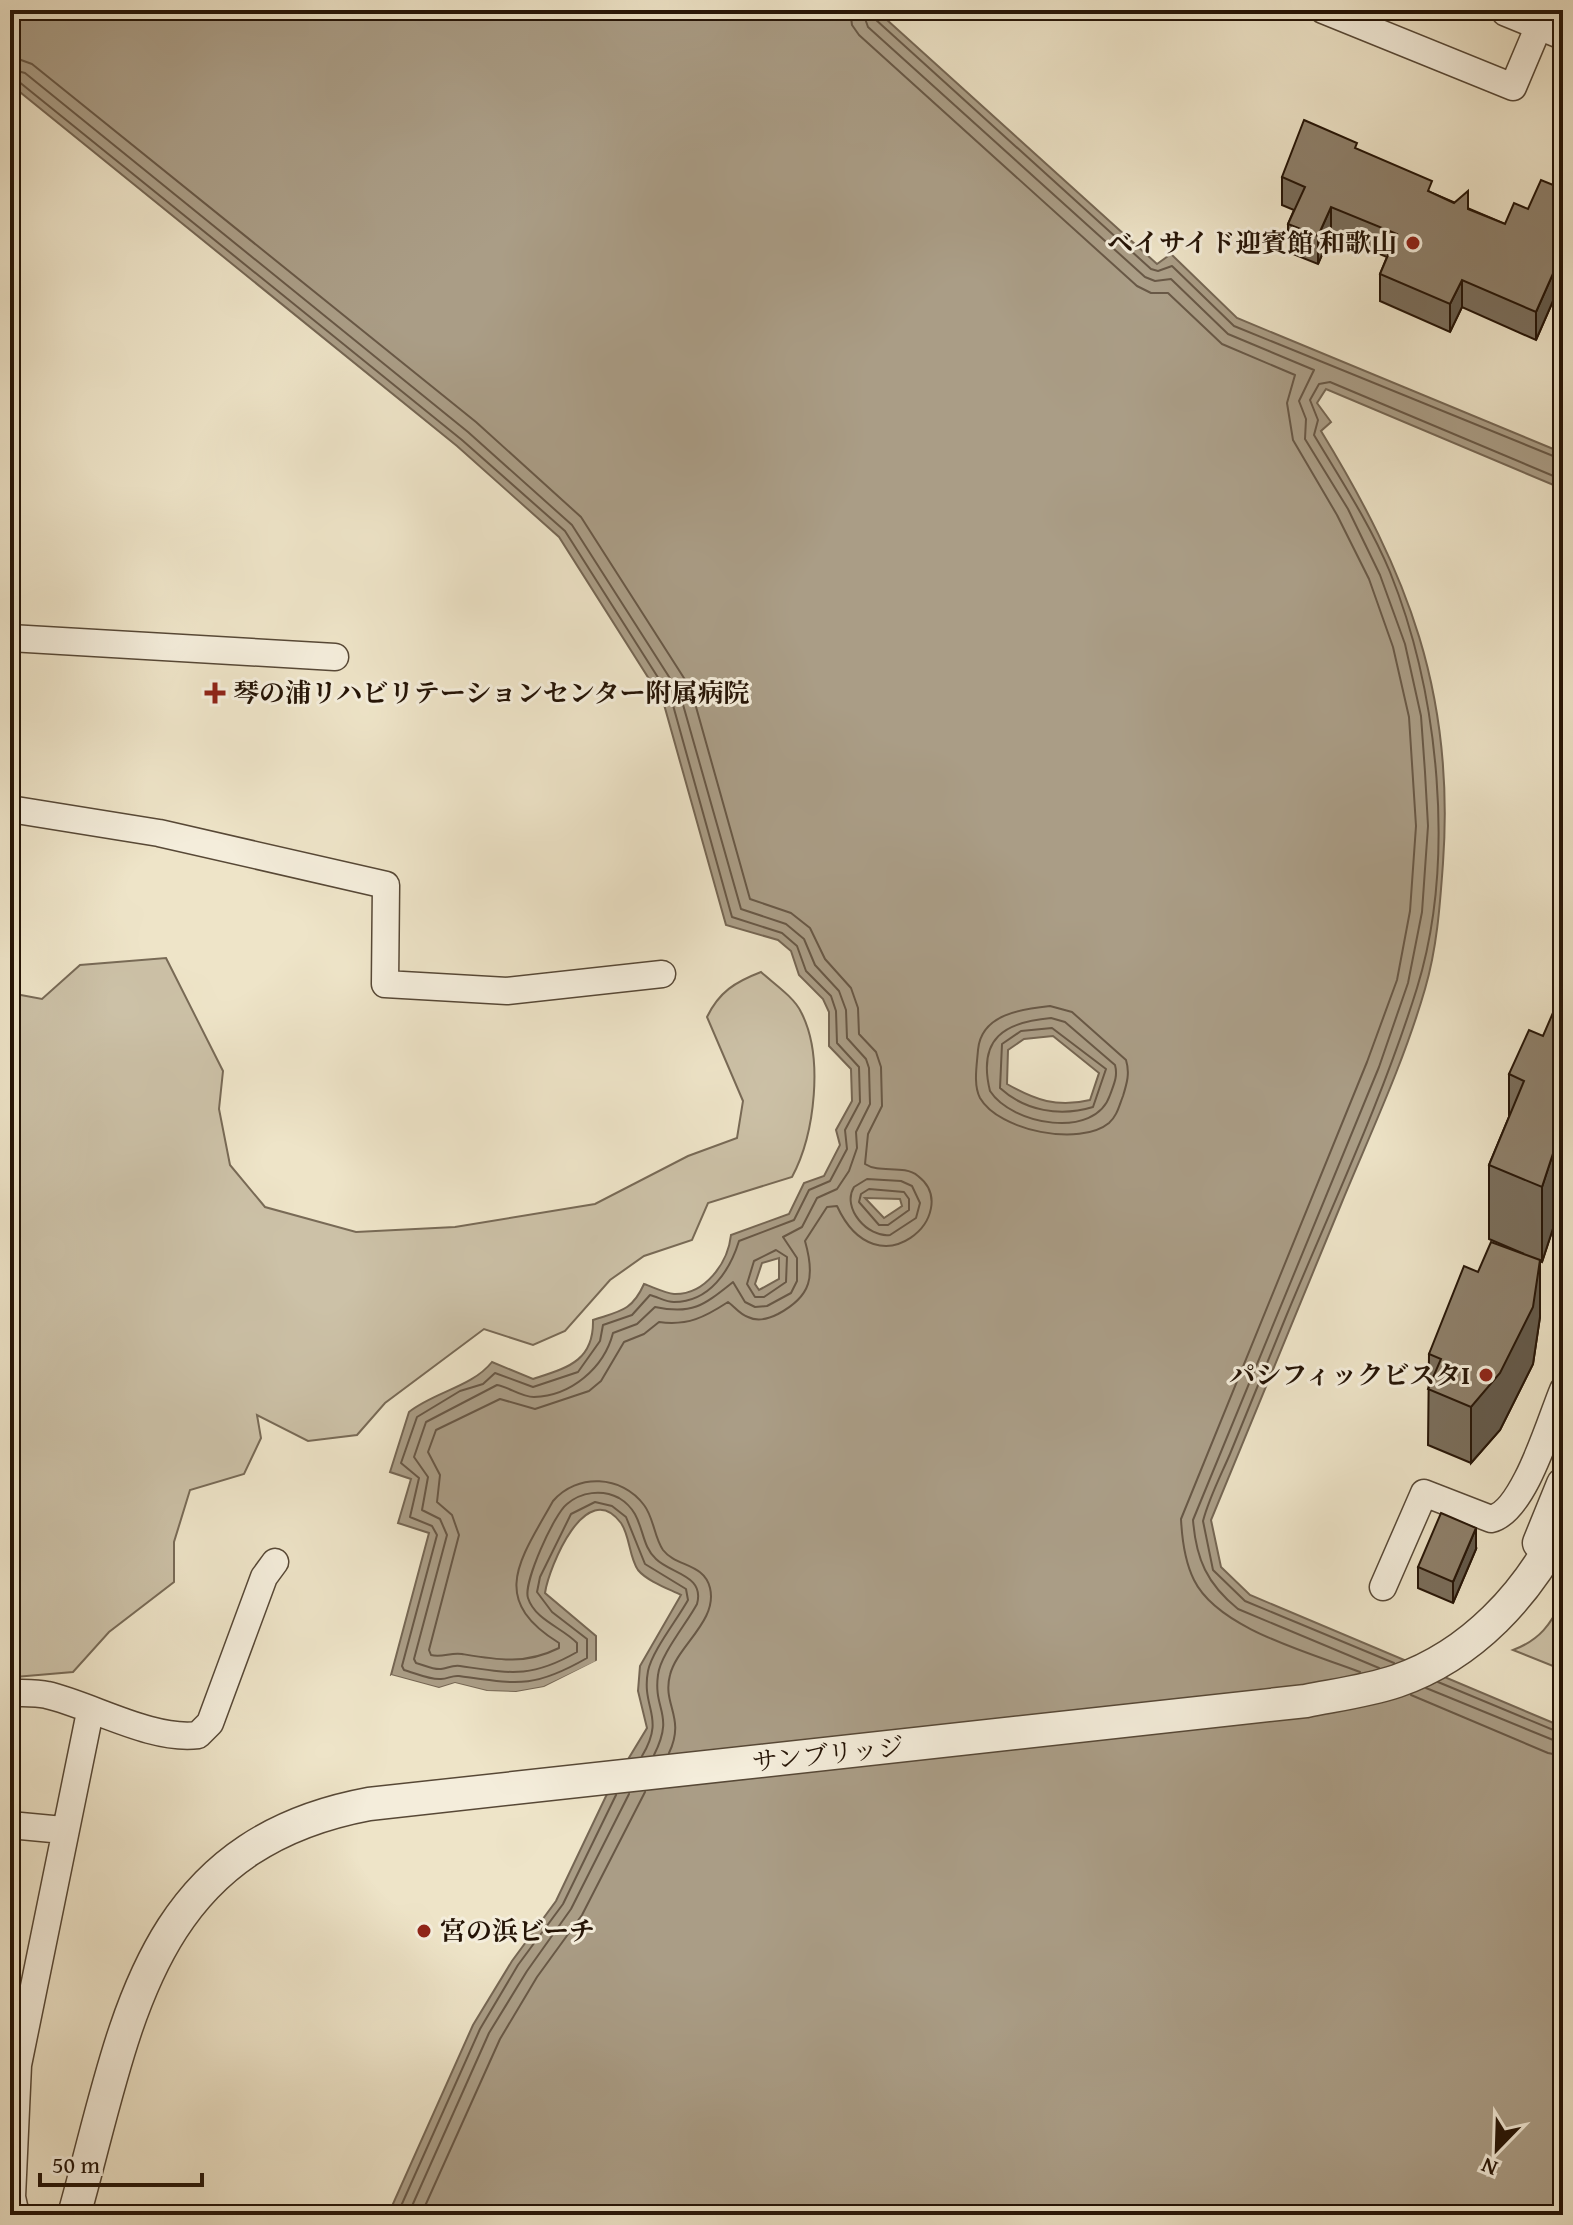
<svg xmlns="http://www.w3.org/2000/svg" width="1573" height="2225" viewBox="0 0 1573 2225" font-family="'Gentium Book Plus','Noto Serif JP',serif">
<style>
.green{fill:#ccc1a7;stroke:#786a56;stroke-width:2}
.water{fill:#aa9d86;stroke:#756653;stroke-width:2;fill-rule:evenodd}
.pier{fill:#eee4c8}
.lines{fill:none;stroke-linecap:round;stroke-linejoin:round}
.shore{stroke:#685846;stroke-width:2}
.minor-casing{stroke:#574836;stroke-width:29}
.tertiary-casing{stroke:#574836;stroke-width:35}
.minor{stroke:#f4eddb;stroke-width:26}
.tertiary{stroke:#f4eddb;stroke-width:32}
.wall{fill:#7a6e5c;stroke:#251406;stroke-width:2}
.shaded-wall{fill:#635a4b;stroke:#251406;stroke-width:2}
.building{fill:#8e806b;stroke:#251406;stroke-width:2}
.poi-dot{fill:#8f2418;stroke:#f4eddb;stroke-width:3}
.labels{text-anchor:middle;stroke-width:6;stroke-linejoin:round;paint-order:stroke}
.poi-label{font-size:26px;font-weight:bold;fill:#251406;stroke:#f4eddb;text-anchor:end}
.street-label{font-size:26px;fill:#251406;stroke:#f4eddb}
</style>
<rect width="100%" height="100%" fill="#eee4c8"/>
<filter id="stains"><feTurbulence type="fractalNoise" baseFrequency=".0025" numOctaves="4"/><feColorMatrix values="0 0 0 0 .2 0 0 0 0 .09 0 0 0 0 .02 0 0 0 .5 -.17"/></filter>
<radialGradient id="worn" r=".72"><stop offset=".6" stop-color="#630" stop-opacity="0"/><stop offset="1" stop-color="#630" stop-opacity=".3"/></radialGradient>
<!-- green -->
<path class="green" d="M166,958L223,1071L219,1109L230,1165L265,1207L356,1232L455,1227L595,1204L688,1156L737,1138L743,1101L707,1017C719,992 735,982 761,972C773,983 794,997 801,1012C824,1056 815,1134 792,1177L708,1203L692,1240L644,1256L610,1280L565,1331L533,1345L484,1329L385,1403L357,1435L308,1441L257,1415L261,1438L244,1474L190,1490L174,1542V1582L109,1632L73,1672L15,1677L10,1675V993L42,999L80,965Z
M1563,1599V1670L1513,1650C1540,1640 1551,1624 1563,1599Z"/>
<!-- water -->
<path class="water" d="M10,10H876L1157,264L1171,254L1237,318L1563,453V489L1326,389L1317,403L1331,422L1321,431C1408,573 1455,694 1443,863C1440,905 1437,948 1425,989C1404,1062 1371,1132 1342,1202C1299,1308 1255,1414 1211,1520L1221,1567L1250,1595L1563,1727V2215H388L473,2025L512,1961L556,1901L607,1794L647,1728L638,1691L640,1666L681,1595C669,1589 647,1581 638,1570C629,1557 630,1536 621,1523C586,1476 549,1567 545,1593L596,1636V1662L544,1687L516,1692L487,1691L455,1683L439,1688L391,1675L429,1533L398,1523L411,1479L390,1472L409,1412C434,1392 472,1387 492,1362L533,1379C566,1368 594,1362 593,1320C620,1311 632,1311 644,1284C653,1287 665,1293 674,1294C705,1295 728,1263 731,1235L789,1214L804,1183L824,1176L840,1145L836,1130L852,1101L851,1069L829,1046V1012L823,999L799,975L791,951L778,940L726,925L663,701L559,537L457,446L10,84ZM1053,1036L1099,1073L1090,1100C1057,1108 1035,1100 1007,1084L1008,1050L1024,1039ZM865,1198L900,1199L902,1206L884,1218ZM779,1258V1279L759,1290L755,1284L762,1263Z"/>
<!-- pier -->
<path class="pier" d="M600,1659L599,1666L573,1680L545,1691L516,1696L487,1695L456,1687L439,1692L390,1679L391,1675L439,1688L455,1683L487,1691L516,1692L544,1687Z"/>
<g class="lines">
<!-- shore -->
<path class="shore" d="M850,10L852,25L859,35L1137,286L1151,293H1168L1222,344L1295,375L1287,403L1293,440L1337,515L1369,579L1393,647L1409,717L1416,826L1410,911L1397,980L1367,1062L1181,1519C1182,1539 1185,1562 1194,1580C1218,1629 1311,1653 1360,1672
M862,10L868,27L1145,277L1155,281L1171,279L1228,334L1314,370L1299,401L1306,419L1305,439L1348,509L1380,575L1405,644L1421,716L1425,772L1428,826L1422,912L1408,983L1379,1067L1193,1520C1196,1559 1207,1584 1238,1609L1379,1668
M872,10L875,19L1151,269L1158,271L1172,266L1234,326L1563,460
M10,56L32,64L476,422L581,517L691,689L750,899L791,913L810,928L825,959L851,988L858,1008L859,1034L876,1052L881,1067L882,1106L868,1134L865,1164C880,1174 903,1164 918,1176C965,1212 878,1295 837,1206L827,1207L805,1241C815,1276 812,1296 778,1314C768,1319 758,1322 748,1317C739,1314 735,1307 728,1302C705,1317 688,1326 659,1322L644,1334L624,1342L601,1381L589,1391L535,1409L500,1399L436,1430L428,1452L440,1475L437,1502L452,1515L459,1535L429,1650L431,1655C442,1658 451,1652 462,1654C498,1660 525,1665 559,1648V1643C488,1599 520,1560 553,1501C577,1473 622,1475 644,1505C654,1518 654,1537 663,1550C676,1567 704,1563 710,1588C718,1621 677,1646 670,1675C662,1705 686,1717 669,1753
M10,69L25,73L468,432L572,525L680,694L741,909L786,924L804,939L815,965L839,991L846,1010L847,1038L866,1059L869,1068L870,1104L856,1132L857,1148L849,1171L837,1189L817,1198L802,1227L783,1237L797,1258V1281L791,1293L767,1306L755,1307L745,1302L733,1282C704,1305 693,1315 655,1307L637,1324L613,1333C604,1368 571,1396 534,1397C521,1397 509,1387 497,1385L426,1422L414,1457L428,1477L422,1510L440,1519L447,1535L414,1659L416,1663C424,1665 433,1670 441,1669C448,1668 452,1665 460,1666C509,1673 530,1679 577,1652V1643C563,1628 535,1620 528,1598C523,1583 554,1514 567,1504C581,1492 602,1489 619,1498C646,1514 638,1543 656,1559C671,1574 705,1575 697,1604C687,1623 660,1655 658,1675C653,1711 675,1713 654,1755
M10,79L18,81L462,440L565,531L671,698L732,917L782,933L797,946L806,971L831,996L836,1011L837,1043L859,1067L860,1102L845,1130L847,1149L830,1181L809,1190L794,1220L739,1241C730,1270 710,1302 674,1302C666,1302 658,1297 650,1295L632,1315L603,1325L600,1341L578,1372L533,1387L495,1373L483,1384L460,1391L417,1417L401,1463L419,1478L410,1517L432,1526L437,1535L402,1666L404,1670C415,1673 430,1680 441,1679C448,1679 452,1675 459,1676C517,1684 533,1689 587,1658V1639L552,1612L537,1592L540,1577L571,1514L595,1502L612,1506L626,1517L645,1564L686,1589L688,1600C677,1620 652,1651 648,1671C641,1709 666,1716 642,1756
M1050,1006L1072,1012L1126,1060C1130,1073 1127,1083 1123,1096C1119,1106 1117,1116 1109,1123C1080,1147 999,1131 980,1098C973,1085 977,1064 978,1050C981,1014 1022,1009 1050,1006Z
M1051,1018L1065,1022L1115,1065C1118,1076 1114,1084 1110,1095C1095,1140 1012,1125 990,1091C977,1038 1005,1022 1051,1018Z
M1052,1028L1106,1069L1093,1107C1060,1117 1025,1111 1000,1088L1002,1044L1021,1031Z
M867,1179L901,1181L912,1186L920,1203L916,1218L890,1235C868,1238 841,1208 854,1187Z
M869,1189L904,1192L909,1199V1210L888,1225H879L859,1202L861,1194Z
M776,1250L787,1257L786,1282L764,1297H755L747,1284L754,1261Z
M1394,1663L1245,1601L1213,1570L1203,1521C1209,1498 1221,1475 1230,1454C1248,1409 1267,1364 1285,1319C1330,1210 1382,1101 1417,988C1456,861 1439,694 1390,572C1370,524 1341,480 1314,435L1318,420L1310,400L1319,384L1330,382L1563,480
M1438,1682L1563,1734
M1426,1688L1563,1744
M1411,1695L1548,1753L1563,1756
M397,2215L480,2029L518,1965L563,1904L616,1795
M408,2215L489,2033L527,1971L571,1909L629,1794
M421,2215L500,2039L537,1977L582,1915L645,1792"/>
<!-- minor casing -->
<g class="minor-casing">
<path id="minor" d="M1323,10L1513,87L1540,23
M10,638L335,657
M10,809L159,833L386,885L385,984L507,991L662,974
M1383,1587L1424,1493L1491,1519C1524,1512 1550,1421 1563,1390
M10,1693C22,1693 36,1692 47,1695C91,1705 151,1741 198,1735L210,1723L264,1577L275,1562
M10,1825L63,1830
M16,2215L12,2197L18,2065L90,1712"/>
</g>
<!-- tertiary casing -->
<g class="tertiary-casing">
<path id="tertiary" d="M1507,10L1563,33
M1539,1543L1563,1484
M74,2215C127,2027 144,1846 369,1804L1306,1701C1336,1695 1367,1691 1397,1681C1472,1655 1528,1594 1563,1524"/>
</g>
<!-- minor -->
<use href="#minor" class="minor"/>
<!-- tertiary -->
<use href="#tertiary" class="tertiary"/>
</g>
<!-- wall -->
<path class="wall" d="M1357,149L1432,193L1505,224L1563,189V278L1536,340L1462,307L1450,332L1380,301V274L1387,257L1331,234L1318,264L1288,252V224L1294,210L1282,205V177Z
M1562,805H1563V973L1560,954V880L1562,879Z
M1563,1003V1198L1542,1262L1540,1261V1317L1533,1364L1500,1430L1471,1463L1428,1445L1429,1354L1478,1272L1522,1253L1489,1239V1165L1509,1117V1074L1543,1036Z
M1476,1549L1453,1603L1418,1588V1567Z"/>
<!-- shaded-wall -->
<path class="shaded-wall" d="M1331,207V234L1318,264V236Z
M1563,251V278L1536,340V312Z
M1462,280V307L1450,332V304Z
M1563,1123V1198L1542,1262V1187Z
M1540,1260V1317L1533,1364L1500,1430L1471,1463V1407Z
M1476,1528V1549L1453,1603V1582Z"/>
<!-- building -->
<path class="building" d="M1304,120L1357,143L1355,148L1432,181L1428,191L1454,203L1468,191V209L1505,224L1514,203L1528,209L1541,180L1563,189V208L1559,218L1563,221V251L1536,312L1462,280L1450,304L1380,274L1397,234L1331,207L1318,236L1288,224L1305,187L1282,177Z
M1563,879V899L1560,880Z
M1558,1001L1563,1003V1123L1542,1187L1489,1165L1524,1081L1509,1074L1529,1030L1543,1036Z
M1491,1242L1540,1260L1533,1307L1500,1373L1471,1407L1428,1389L1441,1359L1429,1354L1464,1266L1478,1272Z
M1441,1513L1476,1528L1453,1582L1418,1567Z"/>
<!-- markers -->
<g class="poi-dot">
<circle cx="1413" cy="243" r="8"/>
<path d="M211 681h8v8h8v8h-8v8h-8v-8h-8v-8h8z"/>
<circle cx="1486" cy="1375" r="8"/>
<circle cx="424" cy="1931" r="8"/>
</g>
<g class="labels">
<!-- poi labels -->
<g class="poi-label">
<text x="1397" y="252">ベイサイド迎賓館 和歌山</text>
<text x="233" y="702" text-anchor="start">琴の浦リハビリテーションセンター附属病院</text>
<text x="1470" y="1384">パシフィックビスタⅠ</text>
<text x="440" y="1940" text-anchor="start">宮の浜ビーチ</text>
</g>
<!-- street labels -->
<g class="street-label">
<text transform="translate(828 1754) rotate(-6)" y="9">サンブリッジ</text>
</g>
</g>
<!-- margin -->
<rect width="1573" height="2225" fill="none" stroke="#eee4c8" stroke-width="40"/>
<rect x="12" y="12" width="1549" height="2201" fill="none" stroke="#251406" stroke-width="4"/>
<rect x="20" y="20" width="1533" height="2185" fill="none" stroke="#251406" stroke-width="2"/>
<!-- north arrow -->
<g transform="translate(1497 2149) rotate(203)" stroke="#f4eddb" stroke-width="6" paint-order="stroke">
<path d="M0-6L14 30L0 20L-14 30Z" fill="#251406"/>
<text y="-12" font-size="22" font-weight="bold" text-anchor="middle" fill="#251406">N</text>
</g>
<!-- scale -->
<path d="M40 2173v12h162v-12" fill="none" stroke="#251406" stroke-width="4"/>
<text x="52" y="2173" font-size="24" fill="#251406" stroke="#f4eddb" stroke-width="6" paint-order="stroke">50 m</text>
<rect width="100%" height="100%" filter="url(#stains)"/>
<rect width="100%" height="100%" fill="url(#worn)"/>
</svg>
